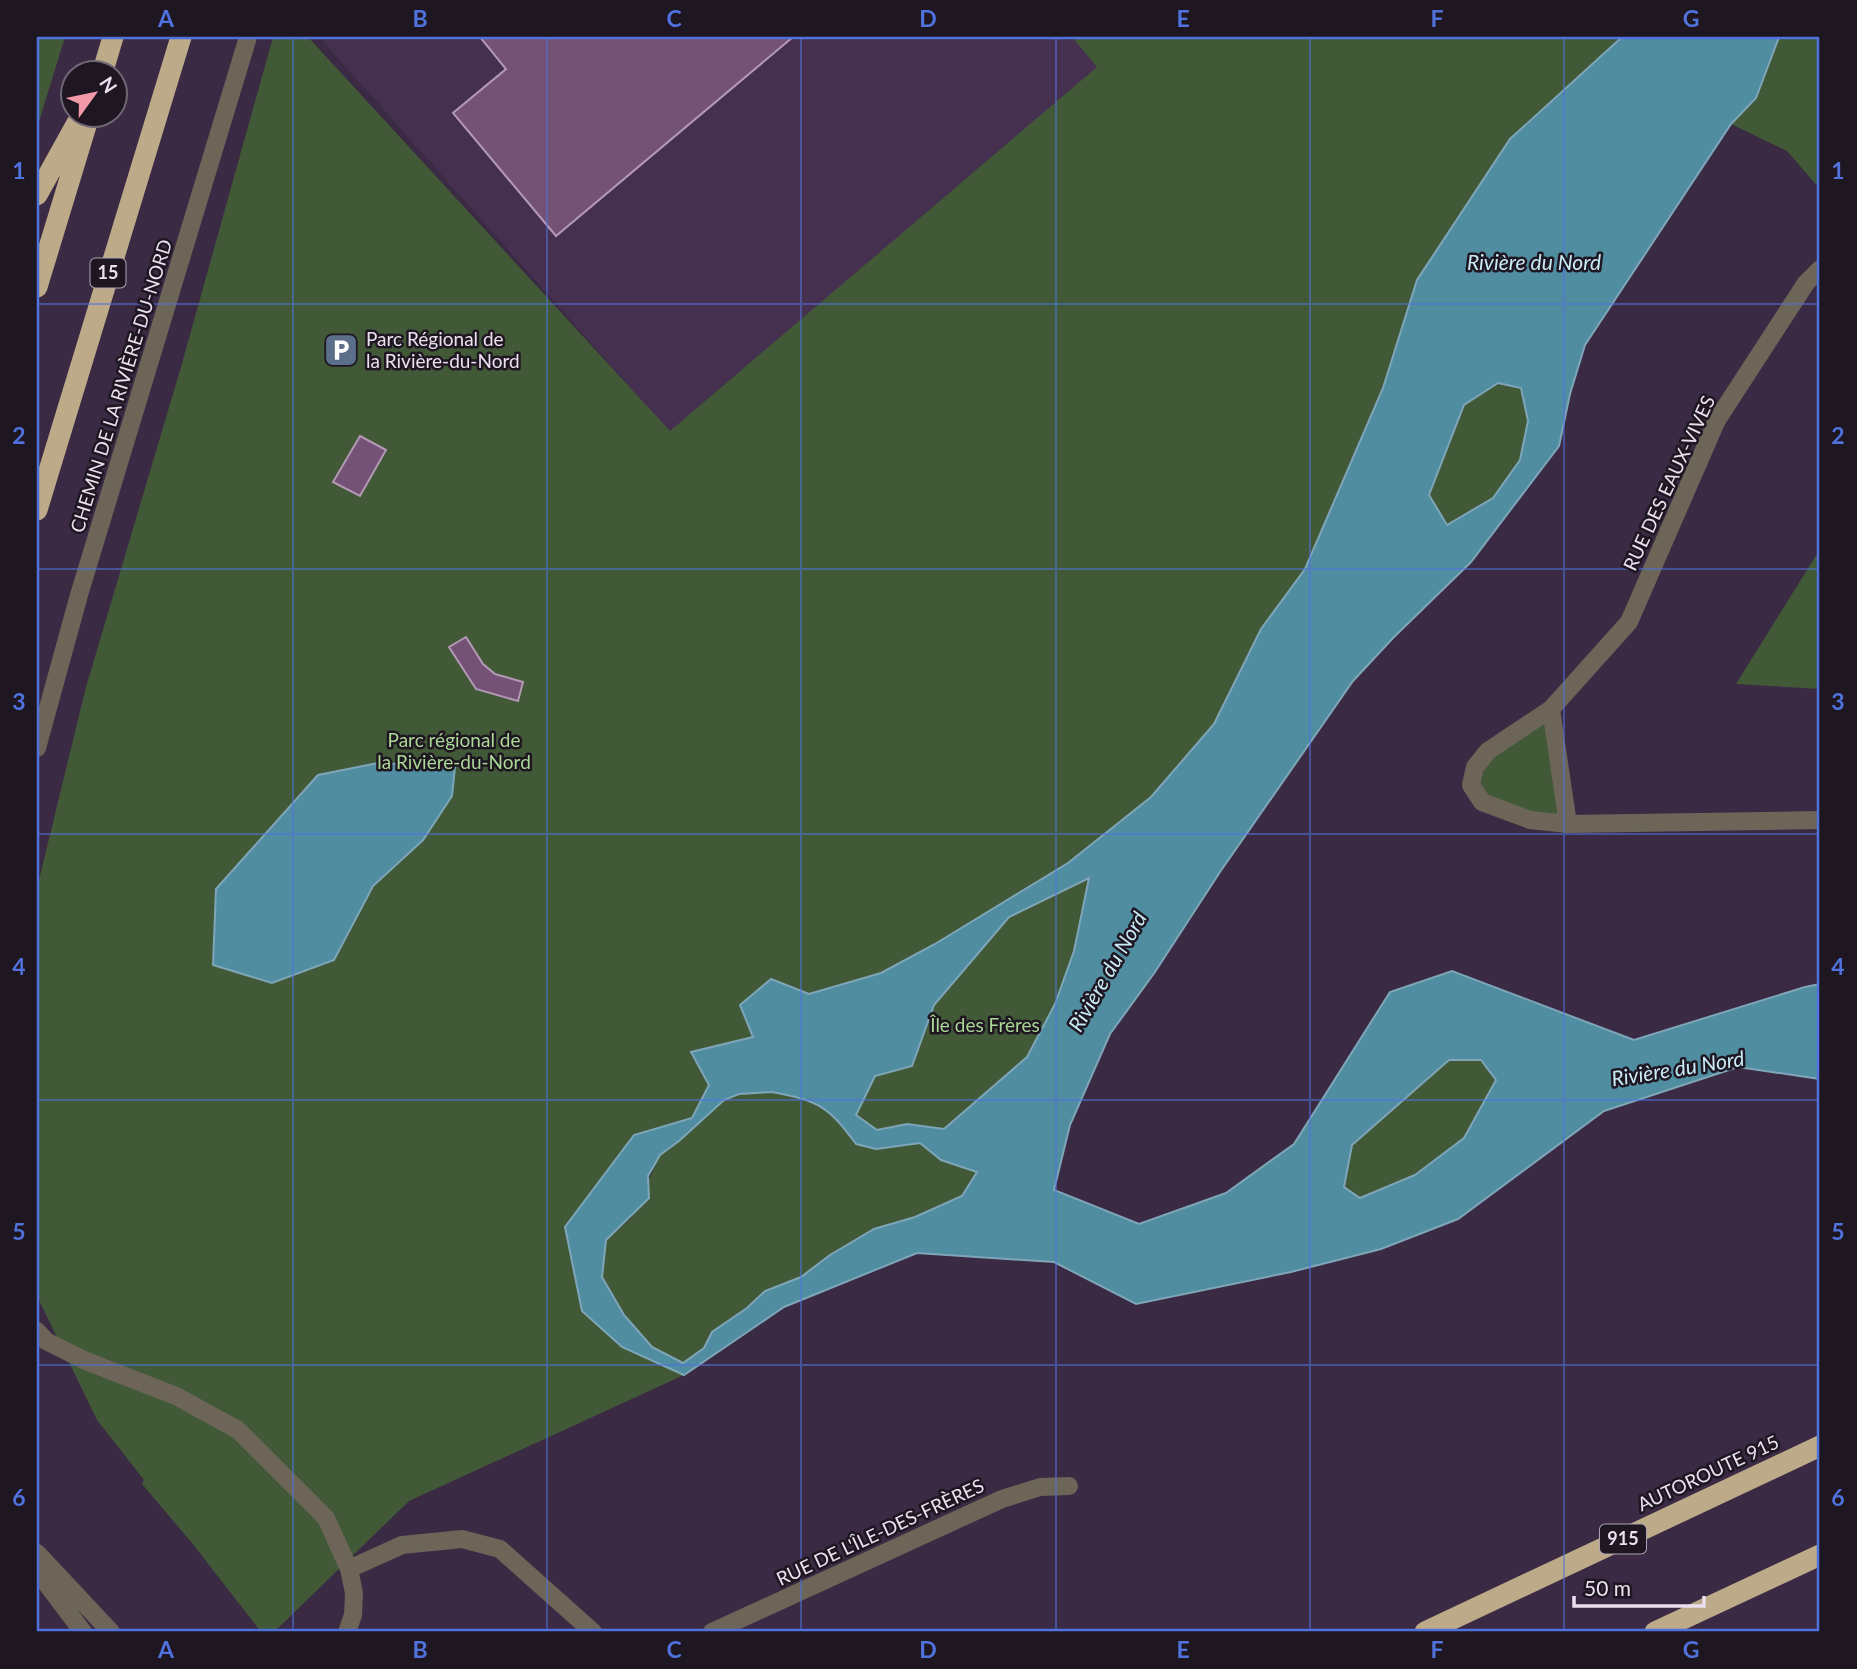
<svg xmlns="http://www.w3.org/2000/svg" width="1857" height="1669" viewBox="0 0 1857 1669" font-family="Lato,sans-serif">
<style>
.built{fill:#45304f}
.green{fill:#425938}
.water{fill:#508da0;stroke:#7ea6b8;stroke-width:2;fill-rule:evenodd}
.building{fill:#745276;stroke:#b399b5;stroke-width:2}
.lines{fill:none;stroke-linecap:round;stroke-linejoin:round}
.minor{stroke:#6c6558;stroke-width:18}
.highway{stroke:#bdaa89;stroke-width:21}
.grid{fill:none;stroke:#5072de;stroke-width:2;stroke-opacity:0.55}
.labels{text-anchor:middle;stroke-width:5;stroke-linejoin:round;paint-order:stroke}
.shield{fill:#1e1621;stroke:#ada3b2;stroke-width:2}
.shield-label{font-size:18px;font-weight:bold;fill:#eae0f0}
.poi-label{font-size:19px;fill:#eae0f0;stroke:#1e1621;text-anchor:start}
.street-label{font-size:19px;fill:#eae0f0;stroke:#1e1621}
.park-label{font-size:19px;fill:#aad795;stroke:#1e1621}
.water-label{font-size:21px;font-style:italic;fill:#c8ebf7;stroke:#1e1621}
.neatline{fill:none;stroke:#5072de;stroke-width:2.5}
.grid-label{font-size:23px;text-anchor:middle;font-weight:bold;fill:#5072de}
</style>
<rect width="100%" height="100%" fill="#3b2a43"/>
<!-- built -->
<path class="built" d="M319,37H1072L1098,67L670,432Z"/>
<!-- green -->
<path class="green" d="M37,37H65L37,128Z
M273,37H308L670,431L1097,67L1072,37H1622L1510,139L1417,280L1383,388L1305,569L1261,629L1214,724L1151,797L1068,863L935,944L881,973L809,994L754,1037L710,1085L692,1118L634,1135L565,1227L622,1347L684,1375L409,1501L274,1632H261L192,1543L142,1484L144,1480L97,1420L37,1296V888L86,687L181,367Z
M1779,37H1820V189L1787,151L1731,124L1756,98Z
M1498,383L1521,388L1528,420L1520,460L1493,498L1447,525L1429,496L1464,405Z
M1820,549V689L1736,684Z
M1551,709L1568,824L1482,802L1475,767Z
M1090,878L1074,951L1055,1004L1027,1057L944,1129L907,1124L877,1130L855,1114L875,1075L912,1066L934,1005L1009,917Z
M1449,1060H1481L1497,1080L1464,1138L1415,1175L1360,1198L1344,1187L1352,1145Z
M772,1092C819,1101 828,1106 856,1144L876,1149L921,1143L941,1160L977,1172L962,1196L915,1217L874,1229L830,1255L801,1277L765,1291L747,1308L712,1332L704,1348L684,1364L652,1347L624,1315L602,1277L606,1240L632,1217L660,1155L679,1141L724,1100L739,1094Z"/>
<!-- water -->
<path class="water" d="M1622,37H1779L1756,98L1731,124L1585,345L1570,394L1559,446L1471,562L1393,638L1353,681L1220,872L1155,972L1110,1034L1070,1125L1054,1190L1139,1224L1226,1193L1294,1144L1390,992L1452,971L1634,1040L1805,987L1820,984V1079L1738,1067L1604,1111L1458,1219L1381,1249L1291,1272L1136,1304L1054,1262L917,1253L784,1307L684,1375L622,1347L582,1311L565,1227L634,1135L692,1118L709,1085L691,1052L753,1037L740,1005L771,979L809,994L881,973L935,944L1068,863L1151,797L1214,724L1261,629L1305,569L1383,388L1417,280L1510,139ZM1498,383L1521,388L1528,421L1520,460L1493,498L1447,525L1429,495L1464,405ZM1089,878L1074,951L1055,1004L1027,1057L944,1129L907,1124L877,1130L856,1115L875,1076L912,1066L934,1005L1009,917ZM1449,1060H1481L1496,1080L1464,1138L1415,1175L1360,1198L1344,1187L1352,1145ZM772,1092C819,1101 828,1106 856,1144L876,1149L920,1143L941,1160L977,1172L962,1196L915,1217L874,1229L830,1255L801,1277L765,1291L747,1308L712,1332L704,1348L683,1363L652,1347L624,1315L602,1277L606,1240L649,1198L648,1176L660,1155L679,1141L724,1100L739,1094Z
M378,763L455,767L452,796L423,840L373,886L334,960L272,983L213,965L216,889L318,775Z"/>
<!-- building -->
<path class="building" d="M480,37H793L556,236L453,113L506,69Z
M360,436L386,450L360,496L333,482Z
M466,637L483,664L495,674L523,682L518,701L476,689L449,647Z"/>
<g class="lines">
<!-- minor -->
<path class="minor" d="M1820,269L1806,283L1717,420L1629,622L1551,709L1568,824L1820,820
M1551,709L1488,751L1475,767L1471,785L1482,802L1530,820L1568,824
M37,748L79,595L248,37
M37,1331L46,1341L86,1361L176,1396L238,1430L326,1518L349,1569L354,1593L353,1615L347,1632
M37,1553L111,1632
M349,1569L402,1545L462,1539L500,1549L593,1632
M37,1571L83,1632
M712,1632L1002,1499L1040,1487L1069,1486"/>
<!-- highway -->
<path class="highway" d="M102,74L113,37
M37,195L77,123
M37,287L89,116
M37,510L181,37
M1425,1632L1820,1446
M1655,1632L1820,1555"/>
</g>
<!-- grid -->
<path class="grid" d="M293,37V1632M547,37V1632M801,37V1632M1056,37V1632M1310,37V1632M1564,37V1632M37,304H1820M37,569H1820M37,834H1820M37,1100H1820M37,1365H1820"/>
<!-- icons -->
<defs>
<g id="parking-square" transform="scale(1.75)"><rect x="-9" y="-9" width="18" height="18" rx="4" fill="#5c6f8a" stroke="#1e1621"/><path d="M-3.5-5.5H1a3.5 3.5 0 0 1 0 7H-1V5.5H-3.5ZM-1-3.4V-.6H.8a1.4 1.4 0 0 0 0-2.8Z" fill="#fff"/></g>
</defs>
<g fill-rule="evenodd">
<use href="#parking-square" x="341" y="350"/>
</g>
<g class="labels">
<!-- shield labels -->
<g class="shield">
<rect x="90.5" y="258.5" width="35" height="29" rx="5"/>
<rect x="1600" y="1524.5" width="46" height="29" rx="5"/>
</g>
<g class="shield-label">
<text x="108" y="279">15</text>
<text x="1623" y="1545">915</text>
</g>
<!-- poi labels -->
<g class="poi-label">
<text x="366" y="346">Parc Régional de<tspan x="366" dy="22">la Rivière-du-Nord</tspan></text>
</g>
<!-- street labels -->
<g class="street-label">
<text transform="translate(121 386) rotate(-73)" y="7">CHEMIN DE LA RIVIÈRE-DU-NORD</text>
<text transform="translate(1669 483) rotate(-65)" y="7">RUE DES EAUX-VIVES</text>
<text transform="translate(1708 1473) rotate(-25)" y="7">AUTOROUTE 915</text>
<text transform="translate(880 1532) rotate(-25)" y="7">RUE DE L'ÎLE-DES-FRÈRES</text>
</g>
<!-- park labels -->
<g class="park-label">
<text x="454" y="747">Parc régional de<tspan x="454" dy="22">la Rivière-du-Nord</tspan></text>
<text x="985" y="1032">Île des Frères</text>
</g>
<!-- water labels -->
<g class="water-label">
<text x="1534" y="270">Rivière du Nord</text>
<text transform="translate(1108 972) rotate(-60)" y="7">Rivière du Nord</text>
<text transform="translate(1678 1069) rotate(-9)" y="7">Rivière du Nord</text>
</g>
</g>
<!-- border -->
<rect width="1857" height="1669" fill="none" stroke="#1e1621" stroke-width="77"/>
<!-- north arrow -->
<g transform="translate(94 94) rotate(57)"><circle r="33" fill="#1e1621" stroke="#706774" stroke-width="2"/>
<path d="M0-5L12 26L0 18L-12 26Z" fill="#f39aa9"/>
<text y="-10" font-size="19" font-weight="bold" text-anchor="middle" fill="#eae0f0">N</text>
</g>
<!-- scale -->
<path d="M1574 1596v10h130v-10" fill="none" stroke="#eae0f0" stroke-width="3.5"/>
<text x="1584" y="1596" font-size="21" fill="#eae0f0" stroke="#1e1621" stroke-width="5" paint-order="stroke">50 m</text>
<rect x="38" y="38" width="1780" height="1592" class="neatline"/>
<g class="grid-label">
<text x="166" y="27">A</text>
<text x="420" y="27">B</text>
<text x="674" y="27">C</text>
<text x="928" y="27">D</text>
<text x="1183" y="27">E</text>
<text x="1437" y="27">F</text>
<text x="1691" y="27">G</text>
<text x="19" y="179">1</text>
<text x="1838" y="179">1</text>
<text x="19" y="444">2</text>
<text x="1838" y="444">2</text>
<text x="19" y="710">3</text>
<text x="1838" y="710">3</text>
<text x="19" y="975">4</text>
<text x="1838" y="975">4</text>
<text x="19" y="1240">5</text>
<text x="1838" y="1240">5</text>
<text x="19" y="1506">6</text>
<text x="1838" y="1506">6</text>
<text x="166" y="1658">A</text>
<text x="420" y="1658">B</text>
<text x="674" y="1658">C</text>
<text x="928" y="1658">D</text>
<text x="1183" y="1658">E</text>
<text x="1437" y="1658">F</text>
<text x="1691" y="1658">G</text>
</g>
</svg>
